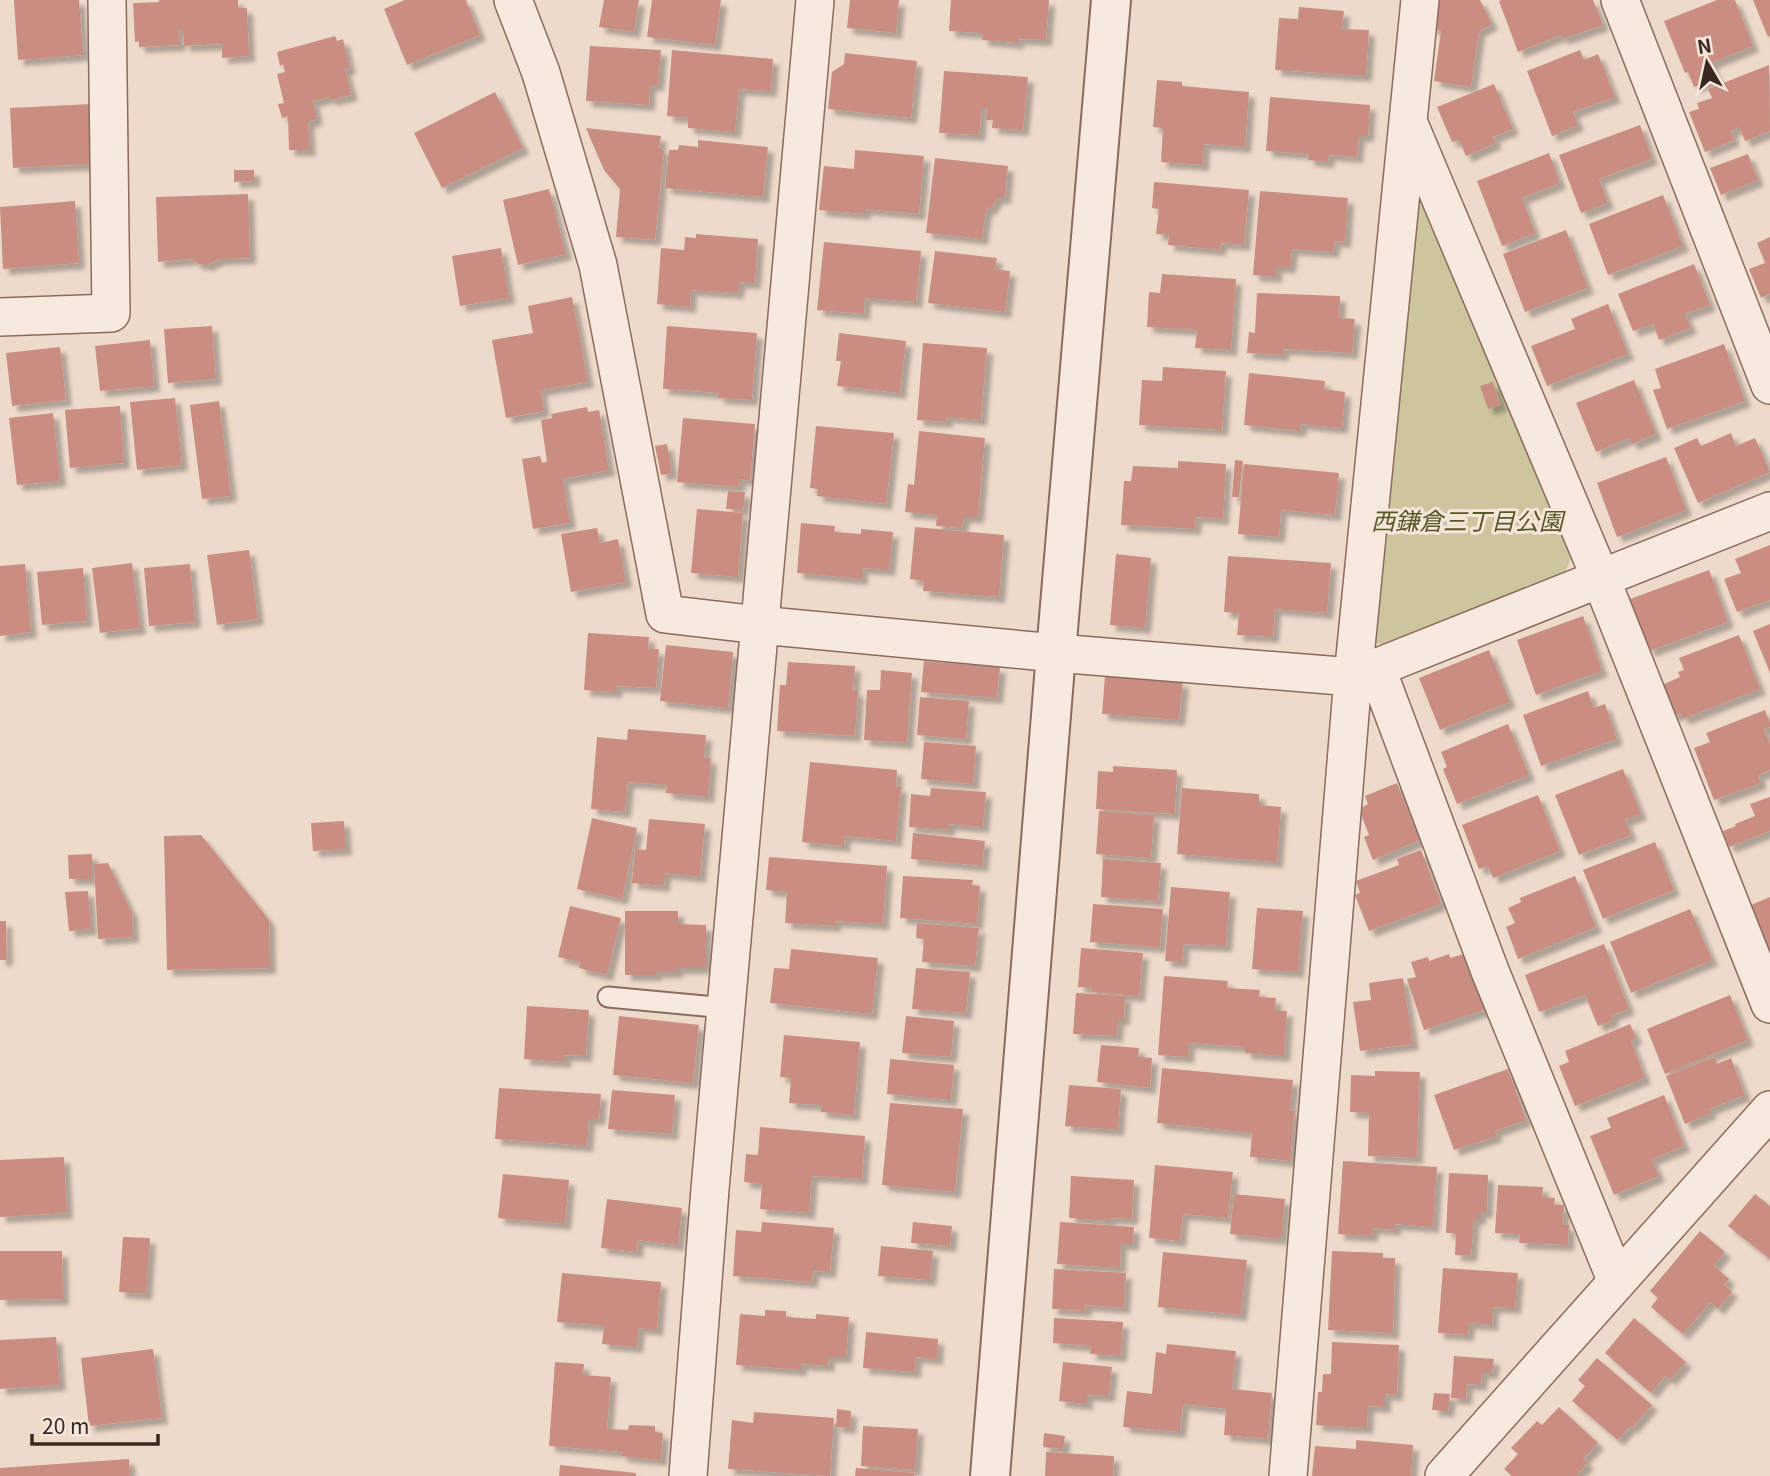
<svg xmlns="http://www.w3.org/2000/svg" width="1770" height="1476" viewBox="0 0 1770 1476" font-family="Georgia,'Noto Sans JP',serif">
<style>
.green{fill:#ccc59e}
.building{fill:#ca8d82;filter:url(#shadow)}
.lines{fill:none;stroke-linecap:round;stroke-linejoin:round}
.service-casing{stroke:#8a6b5f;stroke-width:23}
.minor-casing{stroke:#8a6b5f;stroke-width:40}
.tertiary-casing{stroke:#8a6b5f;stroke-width:42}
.service{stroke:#f8e9de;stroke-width:19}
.minor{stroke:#f8e9de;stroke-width:37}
.tertiary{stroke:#f8e9de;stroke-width:38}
.labels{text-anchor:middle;stroke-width:6;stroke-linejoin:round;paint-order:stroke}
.park-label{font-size:24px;font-style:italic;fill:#575729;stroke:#f5e6da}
</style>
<defs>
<filter id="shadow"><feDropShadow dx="6" dy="6" stdDeviation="2" flood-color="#0004"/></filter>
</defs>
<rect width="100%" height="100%" fill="#eedaca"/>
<!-- green -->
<path class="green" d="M1415,191H1424L1572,556L1564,575L1386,646L1372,641Z"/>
<!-- building -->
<path class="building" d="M14,0H79L83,55L18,60Z
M159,0H238V8H247L249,56L222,58V44L184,46L183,29L179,30L180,45L139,47V41L135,42L133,3L159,2Z
M405,0H466L480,35L407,65L384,9Z
M604,0H639L634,32L599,27Z
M652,0H721L715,45L647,37Z
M850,0H899L896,33L847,28Z
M951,0H1049L1046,40L1018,39V43L982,40L983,33L949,31Z
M1435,0H1480L1492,24L1479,31L1471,87L1434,81L1441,31L1431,28Z
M1502,0H1593L1603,25L1562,39L1561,35L1518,52L1499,1Z
M1717,0H1735L1753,46L1711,63L1717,78L1694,87L1688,72L1685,73L1664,21Z
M1753,0H1770V36L1768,37Z
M1299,7L1344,11L1342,29L1369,30L1366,76L1275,70L1279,18L1298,19Z
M335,36L337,41L343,39L350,68L345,70L352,95L330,100V97L313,101L317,119L308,122L310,150H289L288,116L282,118L278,104L284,103L277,74L285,72L283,64L280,66L277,52Z
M590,46L661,50L658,85H650L649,105L586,101Z
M672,50L773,59L771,91L739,89L735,132L688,128V118L667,116Z
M1580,50L1584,60L1598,54L1615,97L1573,112L1578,125L1552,136L1527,71Z
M845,53L917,61L911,118L828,109L832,72L844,64Z
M1769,65L1770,131L1745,141L1739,127L1731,131L1734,140L1705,152L1689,112L1699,109L1697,103L1712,98L1708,89Z
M944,71L1028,77L1023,130L992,128L993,120H986L987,108H982L979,135L939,133Z
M1157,80L1182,82V86L1249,92L1245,147L1204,144L1203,165L1161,162L1163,128L1153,127Z
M1494,84L1513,129L1493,137L1496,143L1466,156L1459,140L1452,142L1437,107Z
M495,92L523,148L442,188L414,133Z
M1270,97L1370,105L1368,136H1359L1357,157L1329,155L1328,162L1308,160L1309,154L1266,151Z
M92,104L94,164L13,168L10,108Z
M1640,125L1652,159L1599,179L1608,203L1581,213L1559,155Z
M586,128L661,136L659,147L664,150L655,240L616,237L620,189L604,170Z
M698,140L768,147L763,197L665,188L669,150H678L679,145L698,147Z
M855,150L924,156L919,214L865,209V214L819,210L824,166L854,169Z
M1549,153L1560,183L1522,198L1535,233L1502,246L1477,181Z
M1748,154L1758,180L1721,195L1710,168Z
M935,158L1008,166L1005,198H997L992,207L986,210L982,239L926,233Z
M234,170H254V181L234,182Z
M1154,182L1249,190L1244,245L1221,243L1220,250L1168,245L1169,235L1156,234L1159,209L1152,208Z
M549,189L566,254L518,265L503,200Z
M1260,191L1348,198L1345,242L1335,241L1333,252L1292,249L1290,267H1276V277L1253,275Z
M248,194L250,258L219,259L207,265L198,264L192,259L158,262L156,197Z
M1663,195L1683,246L1608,275L1589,224Z
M75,201L79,263L3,269L0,207Z
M1566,230L1588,288L1525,312L1503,254Z
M696,234L758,239L755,283L739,282L738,293L691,290L690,307L657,304L661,248L684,250L685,237L696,238Z
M1770,237V294L1761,298L1749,269L1765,263L1757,243Z
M824,242L921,251L916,302L865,298L864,314L817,310Z
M501,248L509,298L460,306L452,256Z
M935,251L997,258L995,269L1010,271L1005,312L928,303Z
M1694,264L1710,305L1685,314L1691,328L1659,340L1653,324L1633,331L1618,294Z
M1162,274L1236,279L1231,350L1195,348L1197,330L1147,327L1149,292L1160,293Z
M1257,293L1340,296L1339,318L1355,319L1352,353L1283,349V355L1247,353L1249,332L1255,333Z
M572,297L588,382L541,390L544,411L506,418L492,340L533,333L528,306Z
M1608,304L1628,354L1547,386L1531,346L1575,329L1571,319Z
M212,326L216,379L168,383L164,329Z
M667,326L757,333L752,400L718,398L719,393L663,389Z
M839,333L906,341L900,393L837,386L841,361H836Z
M150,340L154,386L100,391L95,346Z
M923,343L987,348L981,420L947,417L946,422L917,420Z
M1724,344L1745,401L1667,429L1653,390L1661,388L1655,369Z
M60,347L66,400L12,406L6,353Z
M1163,367L1226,371L1222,430L1139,425L1142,380L1162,381Z
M1249,373L1325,381L1324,389L1345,392L1342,428L1301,424L1300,431L1244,425Z
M1634,380L1656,434L1632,444L1629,438L1596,452L1576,403Z
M1493,382L1501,405L1488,409L1480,386Z
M175,398L182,465L137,470L130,402Z
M219,401L231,496L202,499L190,405Z
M120,406L124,463L70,468L65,410Z
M587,407L588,412L599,410L609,470L563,479L570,523L533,529L522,459L540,456L542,463L547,462L541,420L552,418L551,414Z
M53,413L60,481L17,485L9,418Z
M683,418L755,424L750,481L740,479L739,487L677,482Z
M816,426L894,433L886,504L817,496L818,489L810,488Z
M919,431L985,438L978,517H964L962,528L936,526L937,515L905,512L908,484L914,485Z
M1731,433L1736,446L1755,438L1770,472L1698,503L1674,448L1697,438L1701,446Z
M667,444L672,473L661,475L655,446Z
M1666,457L1686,510L1617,537L1597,483Z
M1235,460L1243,461L1239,497H1232Z
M1178,461L1226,464L1223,519L1196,517L1195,529L1121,525L1124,481H1131L1133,466L1178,468Z
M1244,464L1339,473L1335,515L1281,510L1279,537L1238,534Z
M728,491L745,492L743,510L726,509Z
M697,509L743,513L738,577L691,573Z
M801,523L835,526L834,532L861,534V529L893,532L889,570L862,568V579L797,573Z
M915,527L1004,535L999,597L923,591L924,581L910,579Z
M597,528L600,543L618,539L626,582L571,592L561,534Z
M1770,545V600L1737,612L1724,579L1741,573L1735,559Z
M249,550L258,619L217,625L207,555Z
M1116,554L1151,558L1145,628L1110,625Z
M1228,556L1331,563L1327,613L1275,609L1273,637L1237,635L1239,613L1224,612Z
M132,563L140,628L100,633L92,568Z
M25,564L31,632L0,636V566Z
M190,564L195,622L149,626L144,568Z
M83,568L87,621L42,625L37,572Z
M1709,570L1728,622L1649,651L1630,599Z
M1583,616L1602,671L1536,695L1517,640Z
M1770,624V673L1753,631Z
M588,633L649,637L648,649H659L656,688L616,686V692L584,690Z
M1739,635L1760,689L1683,719L1681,713L1672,716L1660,686L1680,677L1678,672L1684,670L1679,658Z
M666,645L733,652L728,708L660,701Z
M1489,650L1510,702L1440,730L1419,678Z
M924,661L1000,667L997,698L921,692Z
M788,662L855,666L853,691H858L855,736L777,731L780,685H786Z
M881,670L912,673L907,743L864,740L867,690H880Z
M1105,676L1183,682L1179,720L1102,714Z
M1588,691L1594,708L1605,704L1617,739L1541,766L1523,715Z
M920,697L969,701L966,739L917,735Z
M1765,710L1770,723V727L1764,729L1770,744V770L1758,775L1761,783L1714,800L1694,748L1710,742L1706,733Z
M1508,724L1529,775L1457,804L1443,769L1447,767L1441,752Z
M628,729L706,735L704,758H711L708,797L666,793L667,785L628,782L625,812L591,809L597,737L627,740Z
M924,742L976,746L973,784L921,779Z
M810,762L897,770L896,787H901L896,841L845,836L844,846L802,842Z
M1113,766L1177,770L1175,814L1096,809L1098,771L1113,772Z
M1623,769L1641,814L1625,820L1631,835L1579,855L1555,795Z
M1397,783L1420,840L1373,860L1364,837L1369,835L1359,809L1368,804L1365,796Z
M931,788L986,792L983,827L949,824V830L909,827L911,794L930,796Z
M1182,788L1259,794V805L1281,807L1277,862L1177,854Z
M1538,795L1560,851L1493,878L1488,866L1479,869L1462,825Z
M1770,797V831L1729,847L1723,831L1736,826L1735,824L1755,816L1750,804Z
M1099,811L1154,815L1151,858L1096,854Z
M592,818L637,828L622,899L577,889Z
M649,819L705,824L700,877L665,873L664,886L632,883L635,849L646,850Z
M344,821L346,849L313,851L311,823Z
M913,833L985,841L982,866L911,859Z
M201,835L269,920L270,968L167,970L164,836Z
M1655,842L1674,890L1603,919L1583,870Z
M1421,850L1441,904L1369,931L1355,895L1360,893L1356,881L1399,865L1397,859Z
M92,854V879H69L68,855Z
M769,857L887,866L883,924L835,921V926L785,923L787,892L766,890Z
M1103,859L1161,863L1158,901L1101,897Z
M108,863L132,913L133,937L98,939L94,864Z
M903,876L973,880L972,885L980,886L977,924L900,918Z
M1575,876L1596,927L1518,959L1506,927L1515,923L1508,908L1521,902L1520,898Z
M1171,887L1230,892L1226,946L1184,944L1182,962L1165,961Z
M88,891L91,929L69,931L65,892Z
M1770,897V951L1751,905Z
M1093,904L1163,909L1160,947L1090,942Z
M570,906L621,918L607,975L579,968L580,962L558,957Z
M1257,908L1303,911L1298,972L1252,969Z
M1690,909L1712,960L1631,993L1610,942Z
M625,911H678V924L706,925V968H677V972H656V975H625Z
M0,921H6L7,960H0Z
M917,923L979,928L975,966L922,962L924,939L916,938Z
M1604,944L1629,1009L1612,1015L1613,1020L1598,1026L1585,995L1539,1012L1525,975Z
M1081,948L1143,953L1139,996L1091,992L1092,988L1078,987Z
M791,949L878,958L872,1014L770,1003L774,968L789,969Z
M1468,953L1487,1009L1424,1030L1407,979L1416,977L1411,962L1428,957L1429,961L1449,954L1450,958Z
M916,968L970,972L966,1013L912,1009Z
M1164,976L1228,981L1227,988L1260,990L1259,997L1276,998L1275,1010L1287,1011L1284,1056L1245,1053V1047L1189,1043L1188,1057L1158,1055Z
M1403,978L1413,1044L1360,1051L1353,1002L1371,1000L1369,983Z
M1076,993L1125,996L1124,1019H1118L1117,1036L1073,1034Z
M1730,995L1748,1040L1665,1074L1647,1029Z
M527,1006L589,1010L586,1056L565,1055V1062L524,1059Z
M619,1016L699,1025L693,1083L613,1075Z
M906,1016L954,1021L951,1057L902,1053Z
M1630,1024L1636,1038L1631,1041L1645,1078L1575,1106L1559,1066L1569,1062L1565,1051Z
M784,1035L860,1042L854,1115L821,1112V1105L789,1103L791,1078L780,1077Z
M1101,1045L1139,1048L1138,1057L1152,1058L1150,1088L1097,1082Z
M1715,1057L1717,1064L1731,1058L1745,1095L1709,1109L1711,1113L1685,1124L1666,1076Z
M890,1059L954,1065L951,1100L887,1094Z
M1162,1068L1293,1080L1290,1110L1295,1111L1290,1161L1250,1157L1252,1133L1157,1123Z
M1508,1069L1526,1120L1495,1131L1497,1136L1454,1150L1434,1095Z
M1375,1071L1420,1072L1417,1158L1368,1156L1369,1113L1350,1112L1351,1075L1375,1076Z
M1069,1085L1121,1089L1118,1130L1065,1126Z
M499,1088L601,1094L599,1119H589L587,1146L495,1139Z
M612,1090L675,1095L672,1134L608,1129Z
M1664,1095L1684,1146L1652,1159L1659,1176L1614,1195L1590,1136L1611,1128L1607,1118Z
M890,1103L963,1109L955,1192L882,1185Z
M760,1127L865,1136L862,1179L812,1176L809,1213L760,1209L762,1184L744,1182L746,1154L758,1155Z
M64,1157L67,1213L0,1217V1160Z
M1343,1161L1437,1167L1433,1227L1395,1224V1230L1373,1228L1372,1236L1338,1234Z
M1155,1165L1233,1172L1228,1218L1183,1214L1180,1241L1149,1238Z
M1449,1173L1488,1175L1487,1212H1480V1219H1474L1471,1256L1455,1255L1456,1233H1446Z
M503,1174L569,1180L565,1224L498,1218Z
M1071,1176L1134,1180L1132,1219L1109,1218V1221L1069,1218Z
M1498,1185L1543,1187L1542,1197L1555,1198L1554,1205H1564L1563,1225H1569L1568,1245L1519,1243L1520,1234L1495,1233Z
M1234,1194L1285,1199L1281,1239L1230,1234Z
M1755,1194L1770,1206V1259L1728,1226Z
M607,1199L682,1208L678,1245L638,1240L637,1252L601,1248Z
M762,1222L834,1228L830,1272L813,1271L812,1282L733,1276L736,1230L761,1232Z
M913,1222L952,1226L950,1246L911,1243Z
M1060,1222L1134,1227L1133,1244H1121L1120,1268L1057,1264Z
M1700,1231L1725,1252L1714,1266L1729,1279L1724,1285L1732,1292L1718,1309L1710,1302L1683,1334L1651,1307L1658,1298L1650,1291Z
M123,1237L150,1238L146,1294L119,1292Z
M881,1246L933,1251L930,1280L878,1276Z
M0,1251H62L63,1299L0,1300Z
M1332,1251L1383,1253V1258H1395L1393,1333L1328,1330Z
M1163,1252L1247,1260L1241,1315L1158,1307Z
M1443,1268L1518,1273L1515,1308L1493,1307L1492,1325L1469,1323L1468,1335L1438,1333Z
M1054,1269L1126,1273L1124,1308L1086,1305L1085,1311L1052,1309Z
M562,1273L661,1282L657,1330L639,1328L637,1347L602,1344L604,1326L557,1322Z
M765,1310L786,1311V1317L816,1319V1314L849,1317L846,1357H829L828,1366L801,1364V1370L736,1365L740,1314L765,1316Z
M1054,1318L1123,1322L1121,1356L1090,1354L1091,1346L1053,1343Z
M1634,1318L1686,1362L1670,1380L1665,1376L1651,1393L1605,1353Z
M866,1332L938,1339L937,1359L916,1357L915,1372L863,1368Z
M56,1337L60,1385L0,1389V1340Z
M1332,1342L1399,1345L1397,1395L1385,1394V1407L1368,1406L1367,1428L1316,1425L1318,1392H1322L1323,1374H1331Z
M1167,1344L1236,1351L1232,1389L1272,1393L1268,1439L1224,1435L1226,1409L1183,1404L1180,1432L1123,1427L1127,1391L1152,1394L1156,1352L1166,1354Z
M153,1349L162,1418L89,1426L81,1358Z
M1454,1356L1494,1359L1492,1373H1482L1481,1385L1467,1384L1466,1399L1451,1398Z
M1597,1358L1652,1405L1632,1428L1630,1426L1618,1440L1572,1401L1585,1386L1578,1380Z
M555,1362L584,1364L583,1375L611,1377L607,1429L628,1430L629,1425L655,1426V1432L663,1433L661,1460L621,1456L622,1452L549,1446Z
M1063,1362L1112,1367L1109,1396L1087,1395V1404L1059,1401Z
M1434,1393L1450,1394L1448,1411L1432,1410Z
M1559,1407L1598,1443L1583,1459L1588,1463L1576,1476H1512L1504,1469L1518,1454L1511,1448L1537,1421L1542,1425Z
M837,1409L851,1411L850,1428L836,1427Z
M754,1412L834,1418L830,1476L728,1469L732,1420L753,1423Z
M863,1426L918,1429L915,1470L861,1466Z
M1044,1433L1065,1436L1063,1449L1043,1447Z
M1356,1440L1413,1445L1411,1476H1312L1315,1446L1356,1449Z
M1046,1452L1114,1456L1113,1476H1045Z
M129,1459L130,1476H0V1468Z
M560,1465L636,1473V1476H559Z
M856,1468L915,1473L914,1476H855Z"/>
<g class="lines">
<!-- service casing -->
<g class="service-casing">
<path id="service" d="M608,997L726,1008"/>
</g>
<!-- minor casing -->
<g class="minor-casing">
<path id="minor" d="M513,0L541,73L598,265L665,614L759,625L1056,653L1353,677L1770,511
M1620,0L1770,385
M1409,124L1601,579L1770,1004
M0,317L111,313L107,0
M1376,667L1490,971L1617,1282
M688,1476L710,1189L815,0
M1288,1476L1353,677L1420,0
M1444,1476L1770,1110"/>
</g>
<!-- tertiary casing -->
<g class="tertiary-casing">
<path id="tertiary" d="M990,1476L1056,653L1111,0"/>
</g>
<!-- service -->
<use href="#service" class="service"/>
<!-- minor -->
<use href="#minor" class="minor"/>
<!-- tertiary -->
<use href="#tertiary" class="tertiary"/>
</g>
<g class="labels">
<!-- park labels -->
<g class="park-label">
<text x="1467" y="530">西鎌倉三丁目公園</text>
</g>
</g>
<!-- north arrow -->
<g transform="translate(1707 63) rotate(351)" stroke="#f5e6da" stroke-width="5" paint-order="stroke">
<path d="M0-5L12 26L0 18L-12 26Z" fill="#3b2722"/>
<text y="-10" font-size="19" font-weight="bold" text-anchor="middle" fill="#3b2722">N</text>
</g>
<!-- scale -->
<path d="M32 1434v10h126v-10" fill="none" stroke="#3b2722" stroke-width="3.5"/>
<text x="42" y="1434" font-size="21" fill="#3b2722" stroke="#f5e6da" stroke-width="5" paint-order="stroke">20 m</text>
</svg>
